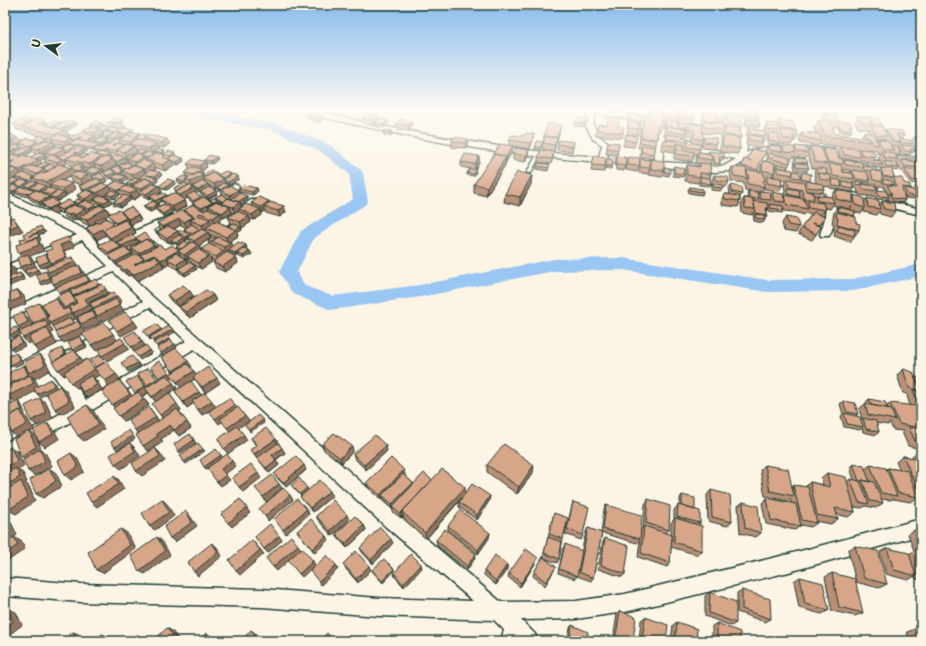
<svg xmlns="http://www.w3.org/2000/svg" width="926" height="646" viewBox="0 0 926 646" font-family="'Playpen Sans',sans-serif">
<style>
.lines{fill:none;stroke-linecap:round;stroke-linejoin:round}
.river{fill:#99c6f3;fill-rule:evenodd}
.lane-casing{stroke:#1f3d34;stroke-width:3}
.street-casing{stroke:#1f3d34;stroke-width:3}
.lane{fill:#fcf5e5;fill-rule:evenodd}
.street{fill:#fcf5e5;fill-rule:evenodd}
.wall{fill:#b98f76;stroke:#1f3d34;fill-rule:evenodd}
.shaded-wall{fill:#967460;stroke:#1f3d34}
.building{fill:#d7a689;stroke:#1f3d34}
</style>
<rect width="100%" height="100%" fill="#fcf5e5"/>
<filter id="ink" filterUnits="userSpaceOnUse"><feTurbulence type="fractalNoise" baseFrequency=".025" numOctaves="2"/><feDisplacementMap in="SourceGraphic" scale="8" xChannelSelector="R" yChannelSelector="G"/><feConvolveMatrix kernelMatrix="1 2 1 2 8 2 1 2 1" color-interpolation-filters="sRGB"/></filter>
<g filter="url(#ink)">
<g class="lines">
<!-- river -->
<path class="river" d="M157,110H198L278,124L330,145L361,170L363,173L368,201L366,204L314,238L297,272L305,286L332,296L420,285L554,259L623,258L767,280L853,279L921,264V276L853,291L767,292L623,270L554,271L420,297L331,310L293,294L279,272L301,231L353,199L349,174L320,151L271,130L190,116L163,114L159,113Z"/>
<!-- lane casing -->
<g class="lane-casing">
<path id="lane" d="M538,153L541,154L531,173H527V172Z"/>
</g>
<!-- street casing -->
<g class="street-casing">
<path id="street" d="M297,110H310C405,132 501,150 599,157L602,145L593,139L585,124L588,113L595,110L703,125L707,127L703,129L595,114L593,124L599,136L610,144L607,158L654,161L659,129L663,127L667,129L666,135L686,138L705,148L738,154L741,135L724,132L720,130L724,128L739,130L738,125L742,123L746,125L749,136L746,153C754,149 778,143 785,149L781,151L758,153L729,171L714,172C649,165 583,162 518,154C445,145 373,129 301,112ZM665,140L681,142L700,152L736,159L724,166L662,162Z
M802,148H808L809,150L820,185L921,209V215L833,194C838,207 836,224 829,236H821L820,234C826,219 827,207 824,192L749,178L745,175L749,172L810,183L801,150Z
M819,148L921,158V164L816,153L815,151L816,149Z
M234,184L237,185L239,187L237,189L199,209L196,210L191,207Z
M5,192L82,228L89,233L100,246L172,215L177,218L175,220L153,230C158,235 166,244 174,244C187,244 237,209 251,200H257L259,202L257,204C241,215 189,253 171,250C160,248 153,241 145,234L106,252L145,290L397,514L501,602L576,601L625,594L789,554L921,519V535L789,572L625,612L576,619L521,620L535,634L537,641H501L504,630L494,620L379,616L262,607L81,602L5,596V578L81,584L262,589L379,598L473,601L385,526L194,349L89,412L5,458V443L75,406L55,377L43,363L5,381V370L143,301L114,272L5,320V311L108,266L82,240L5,274V266L77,235L5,199ZM150,307L186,341L86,400L65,369L53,357Z"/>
</g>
<!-- lane -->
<use href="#lane" class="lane"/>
<!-- street -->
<use href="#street" class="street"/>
</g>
<!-- wall -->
<path class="wall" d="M5,110H16L17,111L12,114L6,113L7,114L5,115Z
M649,110L660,122L662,126L660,131H658L657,134V139L654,147V154L653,159L640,157L641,148H638L640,139L639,134L641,128H642L645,115H647Z
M664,110L679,116L680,111L694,119L692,123L702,125L703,124L702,116L704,111L716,114L724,121L722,124L716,123L724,129L725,126H726L725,119L727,114L742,126L740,131L741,137L739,140L740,149L737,154L720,152V147L721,143V135L702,133L703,140L701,145H700V149L699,152L708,153L709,151L724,157L723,160H720V164L719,166H713L712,159L710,164L711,174L710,178L711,184L709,186L699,185V181L698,183L685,181V170L687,165L699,166L700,164H696V157L697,154H694V156L692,162L674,159V155L676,148L674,152L661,150V145L663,140H664L666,136H664V131L665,122H662V116ZM678,120V122L689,124L687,128V135L692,136V143L687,142L688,141L685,137L686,133V128L679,122L678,128Z
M741,110H758L759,112L757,116L759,119L758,121L760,125L758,128L745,126V123L746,120L745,116H741L740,112Z
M823,112L839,121L852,126L850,128L852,130L850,133L840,132L837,126L836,127H832L835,134L861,137L864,132H869L868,131L869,129V128L868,129L858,128L855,122L858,116L868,119L869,117L882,126L885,132L886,129L904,135L902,139L911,141L914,137L921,138V170L919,173H917L920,178L921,176V183L920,184L910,183L902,172L901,171L896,162L895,163L899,168L897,171L892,170L894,177L904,183L911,188L910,189L913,190L917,185L921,186V201H917L916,198L915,199L906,198L904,195L905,200L903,203L890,201L888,198L887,200L876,199L875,196L874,197L859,195L857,189L855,188L853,184L854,182L853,181L852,183L854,189L852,192L841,190V189L840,190L830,188L829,186L828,187L823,186L824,189L822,193L825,196L832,197V195L836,190L853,198L854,195L864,202L867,198L880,205L882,201L895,211L891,217L880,214L879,211L876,215L864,212V209L861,214L855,212L854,217L856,223L859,230L850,242L834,236L835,230L833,229L834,224L832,223L834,212L838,207L851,210V206L849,209L833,205L830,209L825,208V210L821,215L825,217L819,226L817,233L812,240L798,234L801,228L812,214L806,213V212L804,215L795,212L784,211V210L782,213L769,211L768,208L767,211V215L766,218L764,217L765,220L763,223L754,221L753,212L752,215L742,213L741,204L744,198H748L747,194L748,191L758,194L759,192L745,190L744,185V183L731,181L730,172L732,167L740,168L744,159L746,160L753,149L766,152L765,150L768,145L781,149L783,146L794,148L795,146L808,151L810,146L822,150L823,148L839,158H840L838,152L841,147L820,144V143L818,146L800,143L799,138L802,132L816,134L814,128L819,120L823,121L822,119L823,118L822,115ZM899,145H900L899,147L903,154L910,155L911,152L913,153L915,150L919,156H920L917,160L906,158L905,159L896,156L895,155H899L901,152L898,147ZM867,149L875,150L876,149L880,154L878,157L880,161L873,160L876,157ZM766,153L767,156H768L766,161H763L761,166L760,172H758L759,165ZM808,155L812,168L815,169L814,171L815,176H817L815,178L816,183L809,181H810L802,172L800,177L793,171L787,169L790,163V159H792L794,156V157L805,159ZM859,160L871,162L872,167L881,168L879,171H877L869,167L870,166L858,162ZM775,166H776L774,172V177L772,176L774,173ZM781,179L786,180L784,185L785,191L784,194V197L772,192L770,196L762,191L764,187V189L779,191L782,186ZM880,185L881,186L885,187L884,188L889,195L888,196L878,190L877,187L879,188Z
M629,114L641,122L640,127H639L637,135L627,134L628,119Z
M308,116H323L324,118L319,122L308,119Z
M378,116L379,120L389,123L384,128L375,126V125L374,126L363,123L362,118Z
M588,119L587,124H584V127L574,126L575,121H577Z
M123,120L124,123L120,125L134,132L170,144L164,148L158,147L159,149L165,153L183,158L184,161L178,165L172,163L174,165L165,171L154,167L156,170L153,171L162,175L157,179L158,181L154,184H155L159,186L176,183L167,190L161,189L162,192L160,193L161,194L167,196H177L175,192H176L174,188L183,184L179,183L177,180L186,177L185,173L190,169L187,164L204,161V160L217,157L218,159L212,164L205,163L207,167L202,171L204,174L217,173L218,175L231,174L232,175L239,179L229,185L225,183L238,190L240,194L247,196L248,199L240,204L242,207L252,206L251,203H269L286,212L280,217L266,213L265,211L263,213L261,212L262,215L254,220L250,219L251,222L242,228L241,227L242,230L237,233L238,236L229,242L232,246L247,248L246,249L252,254L244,259L238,256L237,255L236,256L229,252L228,253L236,257L238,263L225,272L216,268L213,262L215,261L210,259L212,262L201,269L190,262L189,260H186L188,263L197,269L185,276L179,272L178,269L170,265L169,263L165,266L162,264L164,267L137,281L131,275L128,276L121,270L112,261L108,255L102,251L98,245L110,240L106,235L97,240L90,234L86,228L90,226L83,223L81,220H79L76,219L73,221L65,217L63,214L60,213L59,212L53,214L44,207H43L31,200L28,197L16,194V193L14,195L7,192L5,191V169H8L6,166L7,165L5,164V131L10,132L12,136L16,137L18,139L12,143L7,141L6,142L13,147L15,146L13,143L24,140H33L40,136L26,132L25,131L17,130L13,124L33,121L48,123H62L75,122L77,125L66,131L68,135L75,136L84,133L82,130L91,127L90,125L102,123L103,125L109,123L108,122ZM48,137L51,138L54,143L57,144L55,145L53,141L48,140H49ZM107,140H109L113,141L100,148L99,147H100V146H102L109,142ZM86,149L93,151L94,152L97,153L95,155H88L83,154L87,151ZM31,151H33L34,153L37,154L30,157L26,156L32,152ZM136,151H139L133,154L134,155H132ZM106,153H107L118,155L119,156L110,158L112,157L110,155ZM45,155L49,157L44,159L46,163L42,164L40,161L46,157ZM125,158L129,161L131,164L134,166H132L129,163ZM67,162L69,165L74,166L71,168L64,166L66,164L65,163ZM116,164L117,166L112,168L113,171L117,175H116L115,173L106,171L116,165ZM84,168L89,169L85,171L87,174L93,176L91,177L93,180L86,183L91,180L82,173L85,172L83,169ZM103,171L105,172H103L105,175L109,179L114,177L112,178L114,181H116L108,186L104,184L103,183L108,181L106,178L101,174L103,172ZM69,177L72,182L82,185L79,186L83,192L77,195L79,199L73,202L60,205L55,201H58L66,196V195H67L76,189L63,181ZM127,178L132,180L126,184V185L123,183L128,179ZM209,185L216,190L218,189L221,191L222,194L215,197L216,199L209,200L201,197L196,194L195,190L199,193L200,192L201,195L208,199L217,194L210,187ZM119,193L121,194L122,196L113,202L114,205L121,207L131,200V199L133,200L140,196L139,194L142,195L143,197L149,200L150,199L154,202L143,206L145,209L150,212L156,209L157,211L164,217L173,212L172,210L175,212L187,206L184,200L187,198L193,203L194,205L184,210L185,212L157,223L160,229L161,230L157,232L160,238L170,243L172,242L177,245L186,241L185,239L187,240L189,239L191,243L176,247L177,248L165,249L155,246L151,242H153L135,238L120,240L136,233L127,219L131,225L141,220L121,211L124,216L110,213L106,208L102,206L101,204L105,206L112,202L110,199L104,196L106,195L107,197L114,199L120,195ZM162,201L164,204L159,206L157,204ZM231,212L235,213L228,217L231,223L232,224L228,226L218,222L222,219V217L224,218L232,213ZM109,214L112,220L116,224L115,225L105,216ZM181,225L186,228L184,229L185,232H178L174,229ZM209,234L217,238L208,241L209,244L214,246L215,247L201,249L202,252L201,251L199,246L211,238ZM117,242L120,246L115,243Z
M779,120L796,131H795L798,136L795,141H794L791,145L780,144L779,139L780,143L778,145L768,144L767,136L766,135L761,148L747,146L746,141L747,138L746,134L749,129L765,131L764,128L767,123L777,124Z
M411,121L412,126L409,131L397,129L396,124Z
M598,124L618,126L623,133L622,138L595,135Z
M561,125L560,130L554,151L542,149L544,136Z
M392,131L393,134L390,136L384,135L383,132Z
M534,134L533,139L530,149L513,146L512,152L506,162L505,165L486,196L474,193V184L494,156V154L509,145V140Z
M626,134L636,142L634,147L623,146Z
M454,137L468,144L466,148L452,147V141Z
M704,137L717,144L715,149L702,148V142Z
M543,142L542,145L540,150H535V147Z
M574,142L572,152L557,150L558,144Z
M608,142L619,143L617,155L606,154Z
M529,150L528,155L525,162L513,160V154Z
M554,152L553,158L551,164L538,162V157Z
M479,156V162L475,169L476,172L474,176L467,175V173L470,169L461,167V162Z
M594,156L605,166H612L611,169L605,168V167L604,172L591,171Z
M617,156L626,166L624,171L616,170L615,162Z
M628,157L639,164L640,159L650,164L651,159L664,167L670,173L669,176L663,175L662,177L649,175L650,169L648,174L639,173V167L637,172L626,170Z
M795,158L808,163L807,164L809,168L807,171L795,170L794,165L795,164L794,161Z
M549,164L548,171L536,169L537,166Z
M674,166L684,174L683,177L673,176V169Z
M532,175L531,184L520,206L504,202L505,194Z
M714,175L729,182L726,187H722L723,188L721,191L711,190V186L712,183V180Z
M731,185L742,194L741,196H740V201L738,207L722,205V199L724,194H730L729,188Z
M690,187L703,192L702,195L689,193L688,190Z
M257,188L258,191L253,195L240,192L239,189Z
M786,217L799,227L796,233L784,231L782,223Z
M167,295L193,296L194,297L213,295L216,301L190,318L183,312L179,307L183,304L178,307L171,301Z
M80,336L87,347L76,352L83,361L95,368L121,380L120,381L132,396L135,394L137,376L146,387L147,386L137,374L158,380L159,379L150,367L169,372L170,374L173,372L161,357L192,367L191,368L196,375L220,383L205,393L195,379L189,382L202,395L216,407L202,415L194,403L187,408L175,391L181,387L173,378L170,379L177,388L169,394L181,410L179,411L191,428L179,436L174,430L161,439L163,442L148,451L138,434L135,430L149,407L159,421L162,418L156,402L148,393L142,397L149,405L124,421L114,407L110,386L97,371L94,378L97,381L102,390L87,398L79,387L77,388L66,375L64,376L58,370L53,362L62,348L64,350L66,354L72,351Z
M903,369L915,377L921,378V493H916L918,497L911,502L893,499L890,500L881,499L883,503L876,508L865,506L862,508L854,507L855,512L848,517L836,514L838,519L831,524L816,521L817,523L811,527L801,525L795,530L766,524L762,503L767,498L791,503L790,499L788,501L765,496L760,470L765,465L792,486L793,485L805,487L810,482L823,485L821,478L827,473L847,482L850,479L854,480L850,467L853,464L865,469L870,465L887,469L888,468L900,470L896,462L903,456L913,458L912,456L921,449L908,446L902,432L903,431L893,430L890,423L888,425L876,423L879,432L876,435L863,432L862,428L860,430L844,427L841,416L843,414L840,404L843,401L858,414L856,416L861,420L862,419L859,409L865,404H867L866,402L869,399L887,406L890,403L910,406L907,395V394L903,393L897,375Z
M251,438L276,439L285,453L276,460L279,465L269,473L258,459V460L250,450L256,446Z
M322,444L353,451L342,463L324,450Z
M387,451L366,470L355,459L353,454Z
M487,465L533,473L517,494L487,472Z
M306,470L286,487L277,478L274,474Z
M405,475V476L413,483L414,484L432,480L465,494L489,501L477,520L459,507V502L464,496L426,539L404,519L403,516L401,518L393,512L392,508L384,500L383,498L381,500L368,487L366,483Z
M291,485L308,490L330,491L332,496L313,512L303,501L301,496Z
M711,490L732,522L727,526L708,521L707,495Z
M682,495L695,510L700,523L699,525L702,551L698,555L671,547L670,563L667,567L638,557L640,540L637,543L602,533L593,578L591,581L577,576L575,579L558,573L563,549L565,544L580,557L586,532L588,528L601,533L604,509L606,505L641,530L643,527L645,504L648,499L669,530L666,533L671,535V523L674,519V510L678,505L680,506V498Z
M573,502L583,535L581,540L565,534Z
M743,502L761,533L756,537L740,533L738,506Z
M554,513L563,539L559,559L557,563L544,558L556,567L545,586L533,576L534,572L543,558V557Z
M316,516L349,520L332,536L318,520Z
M364,525L366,530L347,548L338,538L336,534Z
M448,526L489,538L478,554L448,530Z
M916,529L921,531V580L916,579L915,576L908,580L886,574L880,552L887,548L909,554L914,551L908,534Z
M297,531L326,536L328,540L315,553Z
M605,538L625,574L622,577L598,569L603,542Z
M436,540L475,558L467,570L437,545Z
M393,543L373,564L362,552L360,548Z
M855,546L887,584L879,588L856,582L848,550Z
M536,562L520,587L508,577L509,573Z
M343,564L371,570L358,583L345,568Z
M507,565V569L496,585L484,575V571Z
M422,568L404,587L395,577L394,573Z
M372,570L394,571L383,583L373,572Z
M832,573L863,613L855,616L832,611L825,577Z
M800,577L829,610L822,614L799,608L794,581Z
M742,590L771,619L765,622L737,612V593Z
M710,592L736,623L731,626L705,616V596Z
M620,611L633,641H613L617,614Z
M645,617L666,641H639L641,620Z
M677,622L696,641H671L673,625Z
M717,623L740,641H712V626Z
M572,625L587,641H567L570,628Z
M915,629L921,641H909L907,632Z"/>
<!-- shaded-wall -->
<path class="shaded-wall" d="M12,110H16L17,111L12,114L10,111Z
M323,116L324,118L319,122L318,119Z
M378,116L379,121L375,123V125L374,126L373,120Z
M46,120L49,125L39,123Z
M123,120L124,123L118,126L116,123Z
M388,120L389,123L384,128V125Z
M411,121L412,126L409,131L408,125Z
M61,122L63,124L53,129L52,126Z
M75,122L77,125L66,131L69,135L60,140L56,134L62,129Z
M102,123L103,125L98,129L96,126Z
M561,125L560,130L554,151L555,145Z
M108,128L110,131H107L108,132L104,134L102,132Z
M100,129L103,134H101L102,135L97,138L94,133Z
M133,129L134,132L127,136L126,134Z
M392,131L393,134L390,136V133Z
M10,132L14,138L5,139L7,141L5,142V135Z
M113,133L114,136L107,138L109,142L102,146L101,144L107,140L106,137Z
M140,133L141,136L137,138L140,143L130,144L132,147L134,146L137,152L127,158L124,152L132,148L129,142L132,138Z
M121,134L123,137L114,142L113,139Z
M534,134L533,139L530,149L531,143Z
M95,136L96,139L90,140L91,142L87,144L86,141Z
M16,137L18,139L12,143L10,140Z
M48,137L49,140L40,145L31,147L33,151L29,146L38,141Z
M79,137L81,139H78L79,141L74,140Z
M71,138L74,143L68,144L69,146L68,147L64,141Z
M167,139L170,144L164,148L161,143Z
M468,139V144L466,148V143Z
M53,141L56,147L53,146L54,148L42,152L43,154L42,155L38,149Z
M11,143L15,149L5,152V146Z
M99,144L100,147L94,150H93V151L92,148Z
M156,144L159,149L153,152L154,153L152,154L149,149Z
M64,145L65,148H64L67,153L56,158L53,154L58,148Z
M513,146L512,152L506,162V157Z
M21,147L23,150L14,153V154L11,156L8,153Z
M85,149L87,151L80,156L78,153Z
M30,150L32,152L22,158L20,155Z
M106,150L107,153L104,155L102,152Z
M529,150L528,155L525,162L526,156Z
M146,151L147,154L140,158L139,156Z
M164,151L166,153L161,156L159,154Z
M175,153L176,156L171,159L170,156Z
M45,154L46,157L40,161L43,165L23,170L26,174L24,175L20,170L34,160Z
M110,155L112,157L106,161L104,158Z
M479,156V162L475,170V164Z
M102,157L105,162L93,164L96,168L92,170L89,164Z
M125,157L127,160H128L129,163L121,167L119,166L120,168L117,162Z
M144,157L147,163L136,166L134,162Z
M217,157L218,159L212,164L211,161Z
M506,157L505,165L486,196L487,187Z
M183,158L184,161L178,165L177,162Z
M63,159H65L67,162L65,163L66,164L60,168L56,162Z
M113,159L116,165L105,172L102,166Z
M171,160L174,165L165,171L162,165Z
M205,161L207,167L202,171L204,175L203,176L204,179L203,178L205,182L193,188L190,182L194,175L201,170L199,166Z
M49,164L51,166L45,170L49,175L41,179L37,174L40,169Z
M153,164L156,170L147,174L144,169Z
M82,165L84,168L83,169L85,172L80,174L78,172L79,168Z
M72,168L75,174L69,176V177L53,186L49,185L51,188H50L46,182Z
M102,169L103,172L96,177L95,174Z
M143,169L146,175L139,178V179L135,181L132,175Z
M18,170L22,176L15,177L16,179L5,183V174Z
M122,172L124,175L120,177L118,174Z
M160,172L162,175L157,179L158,181L154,184L156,187L141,192L140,189L156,178L155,176Z
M115,173L117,176L109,179L107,176Z
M87,174L91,180L83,185L80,179Z
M231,174L233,176L224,180L226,184L217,187L218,189L216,190L214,184Z
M532,175L531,184L520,206V197Z
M126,176L128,179L123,183L121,180Z
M238,176L239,179L229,185L228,182Z
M106,178L108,181L103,183L106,187L90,190L92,194L88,195L84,190L97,181Z
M139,179L141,182L132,186V188L130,185Z
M19,180L21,183L16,186L14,184L15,186L5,190V188Z
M174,181L176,183L167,190L165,188Z
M29,182L31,185L37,182L39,185L30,188L32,189H31L29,187L25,186L26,187L25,188L22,187L23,185Z
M72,183L76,189L67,195L63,189Z
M208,184L210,187L199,193L198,190Z
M46,186L48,189L41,192L39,190Z
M109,186L112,191L106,194V195L100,198L97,193Z
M159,186L162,192L151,198L149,196L150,199L149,200L146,194Z
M20,187L22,190L14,191L16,193L14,195L12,192Z
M194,188L197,194L186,196L187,198L183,201L180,195Z
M257,188L258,191L253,195L252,192Z
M137,190L140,196L133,200L130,194Z
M238,190L241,196L232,201L230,195Z
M216,191L217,194L208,199L207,196Z
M118,192L120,195L114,199L112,196Z
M64,193L66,196L58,201L56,198Z
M95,193L98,199H94L95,201L89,204L85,199Z
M167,195L168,198L161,199L162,201L157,204L155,201Z
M247,196L248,199L240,204L242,208L239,209V210L235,213L233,207L237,202Z
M49,197L53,202L42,203L44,207H43L39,202Z
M130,197L131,200L121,207L119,204Z
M110,199L112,202L105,206L103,203Z
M185,200L187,206L175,212L172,207Z
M269,201L271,207H264L265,211L263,213L261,207Z
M213,202L215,207L208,206L210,211L205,214L202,208Z
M75,203L79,208L65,213L62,210L55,207L59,212L53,214L48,209L59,204L63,209Z
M101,204L102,206L93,215L89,209L96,205Z
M158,204L160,207L150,212L149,209Z
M284,206L286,212L280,217L278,211Z
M230,207L232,213L224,218L222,213Z
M106,208L110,214L96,222L95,221L96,222L90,226L86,220Z
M85,209L89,215L79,217L81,220H79L75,215Z
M171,209L173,212L164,217L163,214Z
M260,209L262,215L254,220L252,215Z
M72,213L76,219L73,221L69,215Z
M220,213L222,219L215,224L213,218Z
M138,215L141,220L131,225L128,219Z
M249,216L251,222L242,228L240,222Z
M13,217L23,231L8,237L5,233V230Z
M193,217L195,222L190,220L192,225L187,228L184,222Z
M126,218L130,224L120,229L116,223Z
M179,219L181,225L166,233L163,227Z
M210,219L213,225L206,228L207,230L205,231L202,225Z
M132,227L136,233L114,243L110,238Z
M240,227L242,230L237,233L238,236L228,243L226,237Z
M102,229L106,235L97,240L93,234Z
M43,230L46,232L39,235L41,240L39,241L41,244L44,251L30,256L33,260L37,269L25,273L20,267L23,259L18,253L29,236Z
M178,231L181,237L171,240L172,242L170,243L166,238Z
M208,232L211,238L199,246L201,251L187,256L189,260H187L184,255L197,246L194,241Z
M190,235L191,238L188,237L189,239L187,240L186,237Z
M68,237L75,247L64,251L70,263L55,269L51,263V264L41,268L39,265L46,254L48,257Z
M184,238L186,241L177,245L176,243Z
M137,239L140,245L131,248L125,252L121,246Z
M151,239L153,242L144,246L142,243Z
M231,243L233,249L228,250L229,252L227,253L224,247Z
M154,245L158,251L140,255L142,259L139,253Z
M246,245L247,248L239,254L237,253V255L236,256L235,253Z
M121,247L125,252L112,259L109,253Z
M132,250L134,253L132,254L136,259L117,265L115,262L132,254L130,251Z
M179,250L181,253L178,251L181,256L167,259L169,263L165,266L161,260Z
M224,251L227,257L219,263L216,257Z
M250,251L252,254L244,259L243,256Z
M209,256L212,262L201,269L198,263Z
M72,257L77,263L79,268L53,278L48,272Z
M236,257L238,263L225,272L222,267Z
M185,259L189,265L180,270L177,264Z
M160,261L164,267L137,281L133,275Z
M9,263L15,269L17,277L5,281V274Z
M79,265L83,271L87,278L58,290L53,284Z
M36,266L38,269L40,273L29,277L26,274Z
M195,266L197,269L185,276L184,273Z
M127,269L131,275L128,276L124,270Z
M46,271L48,274L52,281L42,285L40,282Z
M20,273L23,276L24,280L7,287L5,284V283Z
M86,275L91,281L94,287L73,296L81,308L72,312L76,319L73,320L76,326L55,328L51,324H49L53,332L51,333L57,344L39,353L34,347L50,334L28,344L23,338L38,329L33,324L39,303L44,309L51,322L63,310L56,298L61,304L64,299L59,293Z
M96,279L104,290L102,284L110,295L90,305L97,315H95L100,323L86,330L81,324L95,316L79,323L86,333L64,343L59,338L79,323L77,320L78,319L73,313L78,302L73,296Z
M18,290L24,296L26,304L8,311L5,308V304Z
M190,291L194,297L178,307L174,301Z
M213,295L216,301L190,318L186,312Z
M117,296L122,302L119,303L124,311L102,322L97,316L98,313L93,308Z
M23,312L28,318L34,328L24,333L18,327Z
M134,321L138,327L121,336L117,331Z
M16,327L19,330L21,334L13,338L10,335Z
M161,329L163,332L150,337L151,339L150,340L148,337Z
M173,329L175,332L155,344L153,341Z
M5,330L10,340L5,342Z
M135,331L146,347L135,353L131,347Z
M113,334L117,340L96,351L91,345Z
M19,336L21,339L25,346L14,351L11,348Z
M80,336L87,347L76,352L85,364L64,376L58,370L74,353L72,350Z
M121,338L129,349L107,361L102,356Z
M170,338L172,341L159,349L157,346Z
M175,344L177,347L163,356L161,353Z
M150,350L152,353L140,360L138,357Z
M16,353L19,356L23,363L14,367L11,365Z
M40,354L45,360L50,370L35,379L32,376L36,381L40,389L15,402L10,398L12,403L5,407V382L24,365L30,371Z
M87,359L100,375L94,378L97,381L102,390L87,398L82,392L93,378L77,388L71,383Z
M188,361L192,367L177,376L173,371Z
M138,363L140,366L128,372L126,369Z
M194,371L198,377L181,388L177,382Z
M169,372L173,378L163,383L159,378Z
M116,374L121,380L120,381L135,399L117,410L112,405L110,387L105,381Z
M217,378L220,383L205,393L202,387Z
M51,379L54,382L57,389L40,397L37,394Z
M157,379L162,384L151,391L147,385Z
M173,383L177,388L156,402L152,397Z
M60,386L66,391L75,407L61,414L55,409Z
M145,386L149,392L139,398L135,393Z
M199,392L203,397L187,408L183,402Z
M169,393L181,410L179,411L191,428L179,436L174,430L187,422L164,420L160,415Z
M40,398L46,403L53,418L38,426L31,421Z
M144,399L149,405L124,421L119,416Z
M18,401L21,404L25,413L24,414L26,416L34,430L30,432L36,436L42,451L46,454L52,466L35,476L28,471V461L21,456L18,438L11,433Z
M212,401L216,407L202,415L198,410Z
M87,405L93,410L104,429L84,441L78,436Z
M235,405L238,411L219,424L215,419Z
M149,407L160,423L140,435L135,430Z
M245,416L249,421L231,433L227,428Z
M5,420L7,426L5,427Z
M263,420L264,423L250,432L249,430Z
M47,423L53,428L59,439L45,447L39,442Z
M170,425L174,430L161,439L163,442L148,451L143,446L156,434Z
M129,430L135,439L117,450L115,447Z
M190,434L196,443L180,453L178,451Z
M244,435L247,440L228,454L224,449Z
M276,439L278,444L258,460L254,454Z
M130,443L135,448L140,456L121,469L115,464Z
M352,446L353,451L342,463L340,458Z
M386,446L387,451L366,470L364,465Z
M11,447L18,452L24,466L18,470L23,473L27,482L25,483L29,486L35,501L16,514L8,510L5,495V486L11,474L5,469Z
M155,448L160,453L165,461L142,476L136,471Z
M282,448L285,453L275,460L272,455Z
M203,449L205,451L186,464L184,462Z
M71,453L77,458L84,472L71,480L65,475Z
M221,455L223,458L206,469L204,467Z
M276,460L279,465L269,473L266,468Z
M232,461L236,466L225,474L230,480L221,486L217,482L221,469Z
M304,465L306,470L286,487L283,483Z
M534,465L533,473L517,494L519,487Z
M49,468L56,473L62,486L43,498L36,494Z
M404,470L405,475L384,497L382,495L383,498L381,500L380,495Z
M258,473L261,478L243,492L239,487Z
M114,476L119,480L124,489L97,507L91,502Z
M432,480L402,512L403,516L401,518L400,514Z
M413,483L414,488L393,509L392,504Z
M279,484L282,488L266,502L263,497Z
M465,487V494L426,539L425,533Z
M307,488L309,490L301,497L300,494Z
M330,491L332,496L313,512L310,508Z
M290,495L293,500L268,521L265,516Z
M490,496L489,501L477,520V515Z
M162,499L167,504L174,516L155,530L149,526Z
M240,499L250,513L232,527L228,523Z
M307,509L309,514L286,534L283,530Z
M186,511L190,516L197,526L175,542L170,538Z
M5,515L9,518L17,535L14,537L22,542L25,549L5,563Z
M347,515L349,520L332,536L330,531Z
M364,525L366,530L347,548L345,544Z
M121,529L127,533L136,549L103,573L96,570Z
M490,533L489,538L478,554V550Z
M279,536L282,540L268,553L264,549Z
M326,536L328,540L315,553L312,549Z
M157,537L162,541L170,555L145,574L139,571Z
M391,539L393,543L373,564L371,560Z
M252,540L264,554L240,575L236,571Z
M212,543L217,547L222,556L198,576L194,572Z
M298,545L301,549L277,571L273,567Z
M476,554L475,558L467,570V566Z
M538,558L536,562L520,587L521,583Z
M313,561L315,565L302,577L299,574Z
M421,564L422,568L404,587L403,584Z
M336,565L338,569L321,585L319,582Z
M507,565V569L496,585V581Z
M369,566L371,570L358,583L356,579Z
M394,569V571L383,583L382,581Z
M8,609L16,612L22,625L5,638V628Z
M167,628L172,631L180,641H177Z
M251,630L255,633L262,641H260Z
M73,632L81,635L84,641H78Z
M206,633L211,636L215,641H212Z
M102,634L109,637L111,641H105Z"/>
<!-- building -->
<path class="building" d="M649,110L662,112L660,122H662V126L658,125V130H657V139L642,138L641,128H642L645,115H648Z
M664,110L679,112V118L664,117Z
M743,110H758L759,112L743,111Z
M680,111L694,113V119L680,117Z
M704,111L716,112L717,122L705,120Z
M823,112L834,113V115L825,114L824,115Z
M313,113L323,116L318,119L308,116Z
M367,114L378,116L373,120L362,118Z
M629,114L642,116L641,122L629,120Z
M716,114L723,115L724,121L717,120Z
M727,114L740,115L742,126L729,124Z
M746,114L758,116L759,119L747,118Z
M825,114L836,115L839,122L828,121Z
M858,116L868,117L871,124L861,122Z
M608,117L619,118L618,126L624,127L623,133L597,130L598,124L607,125Z
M869,117L878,118L882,126L873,124Z
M39,118L46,120L39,123L65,130L56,134L22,127Z
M115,118L123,120L116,123L108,122Z
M578,118L588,119V122L585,121L584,124L574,123L575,121H577Z
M23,119L32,120L23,126L13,124Z
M380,119L388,120L384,125L375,123Z
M400,119L411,121L408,125L396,124Z
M55,120L61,122L52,126L45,125Z
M666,120L678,122V128L666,126L665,129Z
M746,120L759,121L760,125L747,124Z
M779,120L793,122L796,131L781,129Z
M819,120L830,121L835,134L869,138L872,142L825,136Z
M69,121L75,122L62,129L53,127Z
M96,121L102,123L96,126L90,125Z
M839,121L850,122L852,126L849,125L852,130L841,129L838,123Z
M108,122L115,124L109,128L102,126Z
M628,122L639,123V129L628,128Z
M679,122L686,123V128L679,127Z
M703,122L723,124L724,130L704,127Z
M548,123L561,125L557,137L544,136Z
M689,123L702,125L703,140L694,138V130H689Z
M767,123L777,124L779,131L768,130Z
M117,124L126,126L121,129L112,127Z
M871,125L882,126L887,136L876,135Z
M666,126L686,129V133L666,131Z
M725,126L739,128L741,137L724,135L723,130H726Z
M88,127L100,129L94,133L82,130Z
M100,127L108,128L102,132L101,131L100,129H97Z
M111,128L121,130L125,128L133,129L126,134L117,132L115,133L107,131Z
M749,129L765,131L766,136L750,134Z
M886,129L902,131L904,135L897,134L901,143L892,141Z
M386,130L392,131L390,133L383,132Z
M781,130L797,132L798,136L793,135L794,140L783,138Z
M5,131L10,132L5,135Z
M82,132L95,136L86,141L78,139L82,137H79L74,140L72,139L71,138L66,136L68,135L75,136Z
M106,132L113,133L106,137L101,136L104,135L101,134Z
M132,132L140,133L134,137L127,135L119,140L120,142L112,146L119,143L125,145L116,150L117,152H116L106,150L102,152L93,150L97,147L100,148Z
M802,132L820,134L821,141L803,137Z
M864,132L872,133L879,145L871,144L872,142L869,138H867Z
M116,133L121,134L113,139L107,138Z
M526,133L534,134L531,143L509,140L512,135L524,136Z
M768,133L778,134L780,143L769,141Z
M57,134L71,138L64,141L51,138Z
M140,134L148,135L143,138L144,139L143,140L138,139L137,137H135Z
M626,134L637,136L636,142L625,140Z
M666,134L687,137L688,141L666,139Z
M12,135L16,137L10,140L5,139Z
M41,135L48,137L39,142L38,141L33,140Z
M127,135L137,137L129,142L119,140Z
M149,135L167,139L161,143L143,138Z
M748,135L762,137L763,142L749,140Z
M98,136L101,137L94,141L90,140Z
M723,136L739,138L740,149L723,146L722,141H724Z
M454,137L468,139L466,143L452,141Z
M545,137L557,138L555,145L543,143Z
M704,137L716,138L717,144L704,142Z
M914,137L921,138V143H918Z
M28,138L38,141L29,146L19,143Z
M101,138L107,140L101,144L94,142Z
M640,138L655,140V145L640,142Z
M876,138L885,139V140L878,139L877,141Z
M20,139L24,140L19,143L21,145L13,143Z
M138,139L156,144L149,149L130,144Z
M878,139L888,141L894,150L883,149Z
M899,139L910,140L913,144L898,142L901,143Z
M45,140L53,141L38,149L31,147Z
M75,140L99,144L92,148L68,144Z
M559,140L574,142L573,147L558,144Z
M663,140L676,141V146L663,144Z
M537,141L543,142L540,148L535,147Z
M5,142L11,143L5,146Z
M608,142L619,143L618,150L607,148Z
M687,142L700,144V149L687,147Z
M58,143L64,145L60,147L56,146L54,147L53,146Z
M67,144L75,146L68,150H65L64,148L62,147Z
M126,144L134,146L124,152L116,150Z
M500,144L513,146L506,157L494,154Z
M677,144L684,145V150L677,149Z
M918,144H921V148Z
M16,145L21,147L8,153L5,152V151Z
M642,145L654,147V154L641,152Z
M768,145L781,146L782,152L769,150Z
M891,145L897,146L901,152L894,151V150Z
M901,145L913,146L915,150L910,149L912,152L905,151Z
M56,146L64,148L53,154L45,152Z
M783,146L794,147L795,153L784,152Z
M795,146L806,147L808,153L797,152Z
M810,146L821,148L828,164L815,162Z
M50,147L52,148L45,152L46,153L42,152Z
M78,147L85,149L78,153L74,152L77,154L75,155L74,154L64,160L63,159L56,157Z
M841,147L858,149L861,157L844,155Z
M24,148L30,150L20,155L14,153Z
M516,148L529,150L526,156L513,154Z
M823,148L835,150L839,158L842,159L844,164L828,162Z
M158,149L164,151L160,153L153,152Z
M676,149L694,152V156L676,154Z
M753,149L766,152L760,163L758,170L742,166L744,159L751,161L747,159Z
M859,149L872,150L876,157L862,155Z
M140,150L146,151L140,155L138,153L135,155L133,154Z
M541,150L554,152L552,159L538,157Z
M169,151L175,153L170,156L163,154Z
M709,151L724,153V157H719L720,164L714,163V156H711V154L709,153Z
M881,151L894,153L898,159L885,158Z
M39,152L45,154L36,159L30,157Z
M100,152L110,155L106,157H104L103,158L102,157L95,155Z
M148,152L154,155L148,158L141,156Z
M698,152L711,154L712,160L698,158Z
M90,153L102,157L89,164L65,159L74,154L83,158Z
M138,153L144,157L134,162L128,158Z
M158,153L165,155L162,157L171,160L162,165L145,159Z
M769,153L790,158V163L768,158Z
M5,154L10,155L5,158Z
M11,154L21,157L23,155L39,160L20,170L6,166L16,160L10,162L5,160V158Z
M83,154L88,155L83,158L79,156Z
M131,154L134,155L128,158L125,156Z
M465,154L479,156L475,164L461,162Z
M494,154L506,157L487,187L474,184Z
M51,155L63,159L56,162L44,159Z
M116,155L125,157L117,162L114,161L113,159H110Z
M174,155L183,158L177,162L168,159Z
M209,155L217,157L211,161L204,160Z
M594,156L606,158L605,166L592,165Z
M617,156L625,157L626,166L617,165Z
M896,156L904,157L906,160H901L899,162Z
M104,157L113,159L102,166L93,164Z
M628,157L640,158L639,166L628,165Z
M795,158L806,159L808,163L797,162Z
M842,158L856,160L857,161L844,160L843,161Z
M906,158L916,159L918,162L908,160Z
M125,159L128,160L118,165L116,163Z
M193,159L205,161L199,166L187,164Z
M607,159L613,160L612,166H606Z
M640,159L650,160V168L640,167Z
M651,159L664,161V171L651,169Z
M143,160L153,164L144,169L134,165Z
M844,160L861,162L864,167L846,165Z
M872,160L881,161L883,165L874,164Z
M901,160L919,162L921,165V168L905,166Z
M763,161L775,163L774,173L762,170Z
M884,161L896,163L899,168L887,167Z
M44,162L49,164L40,168L36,167Z
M127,162L132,165L124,169L119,166Z
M861,162L868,163L870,166L863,165Z
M538,163L549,164V168L537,166Z
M700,163L710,164L711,174L700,173V177L687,175V165L700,167Z
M795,163L807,164L809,168L797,167Z
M50,164L56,166L48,171L42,169Z
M58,164L72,168L46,182L32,178L41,173L44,174Z
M77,164L82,165L79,168L83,169L78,172L73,170L72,168H71Z
M777,164L787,166V169L777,167Z
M829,164L841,165L843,172L852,173L854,179L833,176Z
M133,165L143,169L132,175L122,171Z
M31,166L45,169L37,174L23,170Z
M118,166L123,171H122V172L118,174L112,168Z
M674,166L683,168L684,174L674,173Z
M863,166L876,168L877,171L871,170L870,171L864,170L863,168L864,167Z
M92,167L102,169L95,174L85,171Z
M192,167L202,169L194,175L185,173Z
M664,167L670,168V173L664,172Z
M732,167L746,168L747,178L734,176Z
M777,167L793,170V175L777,172Z
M10,168L18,170L5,178V171Z
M816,168L826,169L827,174L817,173Z
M881,168L892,169L894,178L883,176Z
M111,169L115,173L107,176L103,172Z
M470,169L476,170L474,174L467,173Z
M842,169L850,170L851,173L843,172Z
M904,169L916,171L921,180V182L912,180Z
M149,170L160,172L155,176L146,175L157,178L153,181L145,178L144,179L139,178Z
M211,170L217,173L215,174L213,173L205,177L202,175Z
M747,170L763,172L765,181H763L764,187L748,184L746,179H749Z
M852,170L867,172L870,181L856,179Z
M871,170L881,172L883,182L873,180Z
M225,171L231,174L223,178L218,175Z
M793,171L800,172V178L792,177Z
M77,172L87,174L80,179L69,176Z
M517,172L532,175L520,197L505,194Z
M802,172L811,174L810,181L801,179Z
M23,173L35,177L32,178L33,179L30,181L15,177Z
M100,173L106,178L100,180L97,178L95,179L91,177Z
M198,173L203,176L190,182L185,179Z
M213,173L224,179L214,184L203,178Z
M819,173L830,175L832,181L820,179Z
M117,174L126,176L121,180L112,178Z
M233,174L238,176L228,182L224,180V179Z
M714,175L728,177L729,182L715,180Z
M183,176L189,177L185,179L186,181L185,182L177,180Z
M767,176L781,178L782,186L767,183Z
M700,177L710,178L711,184L700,182Z
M894,177L902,178L904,183L909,184L911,188L902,187L905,200L892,198L890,193L892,194L887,185L896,186L894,178Z
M13,178L19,180L5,188V182Z
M97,178L102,182L84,190L79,186Z
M135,178L139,179L130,185L126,184Z
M145,178L153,181L140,189L132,186Z
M168,179L174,181L165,188L159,186Z
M787,179L804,182L806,191L813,192L814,200L804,198L802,190L789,187Z
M831,179L840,180L842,187L832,186L831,183L832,181Z
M882,179L892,181L894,185L883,183Z
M22,180L29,182L23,185L22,187L34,190L27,194L14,191L22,187L14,184Z
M59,180L72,183L63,189L49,185Z
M33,181L37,182L29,187L25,186Z
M117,181L128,186H126L119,190V191L108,186Z
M203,181L208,184L198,190L192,187Z
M806,181L822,184L824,189L808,187Z
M842,181L852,183L854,189L843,187Z
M855,181L862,182L863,184H861L859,186H857Z
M863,182L876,184L878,189H877L876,186L864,184Z
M38,183L46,186L39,190L30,188Z
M102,183L109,186L97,193L90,190Z
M185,183L189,185L177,191L174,188Z
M224,183L229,186L221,190L217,187Z
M712,183L722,185L723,188L713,187Z
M153,184L159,186L146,194L140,191Z
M861,184L876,186L878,191L863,189Z
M13,185L20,187L12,192L5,190Z
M189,185L194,188L180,195L175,192Z
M229,185L238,190L230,195L220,190Z
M243,185L257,188L252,192L239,189Z
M731,185L741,187L742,194L732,192Z
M917,185L921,186V194Z
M126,186L137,190L130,194L119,190Z
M209,187L216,191L207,196L200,192Z
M690,187L703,189V192L690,190Z
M48,188L57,190L50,195L41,192Z
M787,188L799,190L800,197L788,194Z
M904,188L914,190L917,197L908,195Z
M37,190L49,197L39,202L26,194Z
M86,190L95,193L85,199L77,195Z
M112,190L118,192L112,196L106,194Z
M836,190L853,193V203L836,199Z
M878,190L886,191L889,197L878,196L877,193L878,191Z
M57,191L64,193L56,198L49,197Z
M748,191L757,192L759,199L750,198Z
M759,191L770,192L771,200L761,199Z
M809,191L825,193V196L813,195V192Z
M157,192L161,193L157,195L163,193L167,195L155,201L149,196Z
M194,192L201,197L193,201L186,196Z
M772,192L783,194L785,202L774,201Z
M173,193L185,200L172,207L161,199Z
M240,193L247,196L238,202L231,199Z
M222,194L230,199L228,198L223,202L215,197Z
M724,194L739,196L740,201L725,199Z
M101,195L110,199L103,203L94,199Z
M124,195L130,197L119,204L113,202Z
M785,195L804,199L808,209L798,207L787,205Z
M817,195L832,197L834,203L818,201Z
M854,195L864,198L865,208L855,205Z
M203,197L213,202L202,208L192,203Z
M259,197L269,201L261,207L251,203Z
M52,198L59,204L48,209L42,203Z
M214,198L222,202L220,203L216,201L213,203V202L209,200Z
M228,198L240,202L233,207L221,203Z
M744,198L753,199L755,209L745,208Z
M867,198L879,201L880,209L868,207Z
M78,199L84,201L78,204L73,202Z
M68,200L75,203L62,210L55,207Z
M85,200L96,205L89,209L77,204Z
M92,200L101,204L97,206L96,205L90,202Z
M153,201L158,204L149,209L143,206Z
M216,201L230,207L222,213L208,206Z
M753,201L767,203L768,208H766L767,215L756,213Z
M808,201L823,203L825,210L809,207Z
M882,201L894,203L895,211L884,209Z
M270,202L284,206L278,211L264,207Z
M164,204L171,209L163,214L155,208Z
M246,204L260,209L252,215L239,209Z
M769,204L783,206L784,210L770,208Z
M73,205L85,209L75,215L72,213L69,215L61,212Z
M99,205L106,208L86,220L79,217Z
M193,205L204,211L208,209L220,213L213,218L200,213L197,215L210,219L202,225L190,220L195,217L184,210Z
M131,207L138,215L128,219L121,211Z
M838,207L855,211L854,216L837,211Z
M119,210L126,218L116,223L108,214Z
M182,210L193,217L184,222L179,219L163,227L157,223Z
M237,211L249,216L240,222L228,217Z
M814,212L825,217L819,225L812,223L821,227L816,234L801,228Z
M837,212L856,217V223L860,224L859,230L837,224L838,218L836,217Z
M755,214L764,215L765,220L756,218Z
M105,216L108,219L106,218L97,223L95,221Z
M13,217L18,225L5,230V220Z
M786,217L797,219L799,227L788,225Z
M106,218L114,223L105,229L125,220L132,227L110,238L102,229L93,234L86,228Z
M216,221L236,230L226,237L206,228Z
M233,223L240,227L236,230L228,226Z
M192,224L200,230L192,234L184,229Z
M839,225L855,230L854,236L837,231Z
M41,226L43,230L29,236L38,233L39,237L21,243L20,239L26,238L23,234Z
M168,226L178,231L166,238L157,232Z
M202,229L208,232L194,241L188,237Z
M181,230L190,235L186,237L179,233L178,232Z
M144,233L151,239L148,240L146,239L141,242L135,238Z
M132,235L137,239L121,246L117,242Z
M179,235L184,238L176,243L171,240Z
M68,237L71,241L60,245L66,257L51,263L45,251L52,249L49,244Z
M214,237L217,238L212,241V243L208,241Z
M218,237L231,243L224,247L212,241Z
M37,238L39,245L18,253L16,245Z
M111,239L121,247L109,253L98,245Z
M146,239L154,245L139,253L131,248Z
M185,241L190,243L181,249L176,247Z
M192,242L198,245L184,255L178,251Z
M238,242L246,245L235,253L228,250Z
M137,243L138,244L131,248L132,250L130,251L127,248Z
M209,244L224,251L216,257L201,249Z
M159,245L165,249L172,245L179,250L161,260L154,255L145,259L140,255Z
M124,247L132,253L115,262L108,255Z
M244,248L250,251L243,256L237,253Z
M198,249L209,256L198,263L187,256Z
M227,252L236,257L222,267L213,262Z
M176,253L185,259L177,264L167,259Z
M28,254L32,263L20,267L17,258Z
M46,254L49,261L39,265L36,258Z
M137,254L144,259L134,265L154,256L160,261L133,275L127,269L124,270L117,264Z
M72,257L75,262L48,272L46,267Z
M189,262L195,266L184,273L178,269Z
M9,263L12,271L5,274V264Z
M79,265L82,273L53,284L50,276Z
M36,266L38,270L26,274L25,270Z
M46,271L49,278L40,282L36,274Z
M20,273L22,277L5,283V278Z
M86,275L89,281L59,293L56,287Z
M96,279L99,284L73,296L70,291Z
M102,284L106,289L85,299L89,305L73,313L69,307L77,303L74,297Z
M183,285L190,291L174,301L167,295Z
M18,290L21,298L5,304V295Z
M206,290L213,295L186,312L179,307Z
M69,291L76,302L64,308L57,296Z
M110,292L111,293L90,303V302Z
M114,292L117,296L93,308L90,303Z
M193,296L194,297L184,304L182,303Z
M56,298L63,310L68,308L71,313L50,323L47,317L49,316L42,304Z
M116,299L120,305L97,316L93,310Z
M39,303L47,317L33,324L25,309Z
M93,309L94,312H93L91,310L77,317L78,319L77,320L75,318Z
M91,310L96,317L81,324L77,317Z
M23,312L28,322L18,327L13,316Z
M125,312L134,321L117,331L109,320Z
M70,318L74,323L56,332L53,326Z
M45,320L48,326L23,338L19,332Z
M78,321L81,327L59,338L56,332Z
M104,322L113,334L91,345L82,334Z
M156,324L161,329L148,337L143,331Z
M169,326L173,329L153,341L150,337Z
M16,327L19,331L10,335L8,330Z
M47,328L52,338L34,347L29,337Z
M135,331L142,342L131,347L124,337Z
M167,335L170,338L157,346L153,343Z
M19,336L22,343L11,348L8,341Z
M80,336L84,344L72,350L68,342Z
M121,338L125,343L102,356L98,350Z
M170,340L175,344L161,353L157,348Z
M146,345L150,350L138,357L134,352Z
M62,348L65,355L53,362L49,354Z
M176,348L188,361L173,371L161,357Z
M74,350L80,358L58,370L52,362Z
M16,353L20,360L11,365L8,357Z
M40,354L45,365L29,373L24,362Z
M99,355L105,362L96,367L90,360Z
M132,356L138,363L126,369L121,363Z
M87,359L95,369L71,383L64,372Z
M159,361L169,372L159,378L150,367Z
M106,362L116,374L105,381L94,368Z
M187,364L194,371L177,382L170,374Z
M24,365L28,375L5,386V375Z
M208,367L217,378L202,387L193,377Z
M148,368L157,379L147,385L137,374Z
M903,369L913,372L920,390L909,388Z
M30,375L34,383L8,396L5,388Z
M92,375L97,385L82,392L78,383Z
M166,375L173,383L152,397L145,388Z
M137,376L145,386L135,393L126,382Z
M915,377L921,378V389L920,388Z
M51,379L54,386L37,394L34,388Z
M119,380L130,394L112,405L102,391Z
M191,381L199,392L183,402L175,391Z
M60,386L69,401L55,409L46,393Z
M913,390L921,391V411Z
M138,392L144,399L119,416L113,408Z
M169,393L177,404L160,415L152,404Z
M205,393L212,401L198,410L192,401Z
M40,398L46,413L31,421L25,406Z
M229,398L235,405L215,419L209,411Z
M869,399L885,402L888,408L871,405Z
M18,401L22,410L21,411L20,410L8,417L5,408Z
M843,401L855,403L858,414L847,412Z
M890,403L916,406L921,417V428L899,424Z
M865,404L891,409L895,420L868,415Z
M87,405L99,424L78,436L67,416Z
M149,407L156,417L135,430L128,420Z
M238,407L245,416L227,428L220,419Z
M177,409L187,422L174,430L170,425L156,434L158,436L143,446L136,435Z
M20,410L27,424L11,433L5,418Z
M844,413L860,417L863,427L847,424Z
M258,415L263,420L249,430L245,425Z
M863,418L876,421L879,432L866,429Z
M47,423L53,434L39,442L33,430Z
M237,426L244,435L224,449L218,439Z
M909,427L921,429V442L915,441Z
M266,428L276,439L254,454L250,450L257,445L251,438Z
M129,430L133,436L115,447L111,442Z
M29,431L36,447L21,456L14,439Z
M334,433L352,446L340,458L322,444Z
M190,434L194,440L178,451L174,444Z
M375,435L386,446L364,465L353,454Z
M130,443L135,451L115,464L110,455Z
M198,443L203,449L184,462L180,455Z
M278,443L282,448L272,455L276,460L266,468L257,458Z
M504,444L534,465L519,487L487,465Z
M11,447L17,461L5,468V450Z
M155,448L160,456L136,471L132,463Z
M40,449L45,461L28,471L23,459Z
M216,449L221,455L204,467L200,460Z
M71,453L78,467L65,475L58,461Z
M227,454L232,461L221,469L226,475L217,482L207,468Z
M296,456L304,465L283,483L274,474Z
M903,456L921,459V488L917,487Z
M391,458L404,470L380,495L366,483Z
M251,464L258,473L239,487L232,478Z
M853,464L864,466L870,482L862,480L860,482L859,481Z
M765,465L788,469L794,496L770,491Z
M870,465L886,468L897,496L881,493Z
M16,468L20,477L5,486V474Z
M49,468L56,481L36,494L30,480Z
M888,468L908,471L918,497L898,493Z
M442,469L465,487L425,533L402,512Z
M424,473L432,480L400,514L392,507Z
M827,473L846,477L855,512L835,508L838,519L817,515L810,482L830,487Z
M403,474L413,483L392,504L382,495Z
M272,475L279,484L263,497L255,488Z
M114,476L119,484L91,502L86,493Z
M299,478L307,488L300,494L291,485Z
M850,479L860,481L869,504L859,502Z
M320,480L330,491L310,508L300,497Z
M862,480L874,482L883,503L870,501Z
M21,481L28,497L8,510L5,502V491Z
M472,484L490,496L477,515L459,502Z
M793,485L808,487L817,523L802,520Z
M283,488L290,495L265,516L259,509Z
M711,490L730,495L732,522L712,517Z
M682,495L695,498V510L682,506Z
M767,498L796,504L801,526L771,520Z
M162,499L169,512L149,526L142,513Z
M240,499L247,508L228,523L221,514Z
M297,499L307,509L283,530L274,519Z
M648,499L670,506L669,530L646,523Z
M333,500L347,515L330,531L316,516Z
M573,502L589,507L583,535L567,529Z
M743,502L758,506L761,533L745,528Z
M606,505L642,515L640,539L603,529Z
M678,505L700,511V523L677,517Z
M460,510L490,533L478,550L448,526Z
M186,511L192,522L170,538L164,527Z
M554,513L568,518L563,539L549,534Z
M355,516L364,525L345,544L336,534Z
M675,518L702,526V551L674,542Z
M311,519L326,536L312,549L297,531Z
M5,521L9,531L5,534Z
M270,524L279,536L264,549L255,537Z
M644,526L672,535L670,563L641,553Z
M380,527L391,539L371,560L360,548Z
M588,528L602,533L593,578L579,572Z
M121,529L130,545L96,570L88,552Z
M445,529L476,554L467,566L436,540Z
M916,529L921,531V544Z
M291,536L298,545L273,567L266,558Z
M14,537L18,545L5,554V543Z
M157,537L165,551L139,571L131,556Z
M548,537L562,542L559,559L544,553Z
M605,538L629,546L625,574L601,565Z
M252,540L260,550L236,571L229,560Z
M212,543L218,552L194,572L188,562Z
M565,544L582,551L577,576L559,569Z
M855,546L878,551L887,584L864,578Z
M302,548L313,561L299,574L288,560Z
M887,548L909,553L916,576L894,570Z
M526,549L538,558L521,583L509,573Z
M916,550L921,551V565Z
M356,551L369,566L356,579L343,564Z
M411,554L421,564L403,584L394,573Z
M327,555L336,565L319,582L310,571Z
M495,555L507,565L496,581L484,571Z
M543,557L556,567L546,582L534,572Z
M384,559L394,569L382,581L372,570Z
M832,573L855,579L863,613L839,607Z
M800,577L823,583L829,610L805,604Z
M742,590L770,599L771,619L742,609Z
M710,592L736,602V623L709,613Z
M8,609L13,622L5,628V611Z
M620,611L636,617L633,641H615Z
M645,617L668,625L666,641H642Z
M677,622L697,629L696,641H675Z
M717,623L740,632V641H717Z
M572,625L588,632L587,641H569Z
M167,628L177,641H153Z
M915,629L921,631V641H919Z
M251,630L260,641H241Z
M73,632L78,641H62Z
M206,633L212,641H198Z
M327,633L334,641H320Z
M102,634L105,641H94Z"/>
</g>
<!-- sky -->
<linearGradient id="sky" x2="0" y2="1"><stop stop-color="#88bbec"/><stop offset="0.55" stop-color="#fefaf3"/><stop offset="1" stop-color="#fefaf3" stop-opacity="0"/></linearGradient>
<rect width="926" height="200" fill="url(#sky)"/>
<!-- margin -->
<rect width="926" height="646" fill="none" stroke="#fcf5e5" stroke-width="20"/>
<rect x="10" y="10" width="906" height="626" fill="none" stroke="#1f3d34" stroke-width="1.5" filter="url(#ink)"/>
<!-- north arrow -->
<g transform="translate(46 46) rotate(285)" stroke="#fcf5e5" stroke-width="3" paint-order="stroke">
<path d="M0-3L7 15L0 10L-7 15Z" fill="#1f3d34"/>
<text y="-6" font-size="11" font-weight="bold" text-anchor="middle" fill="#1f3d34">U</text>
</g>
</svg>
